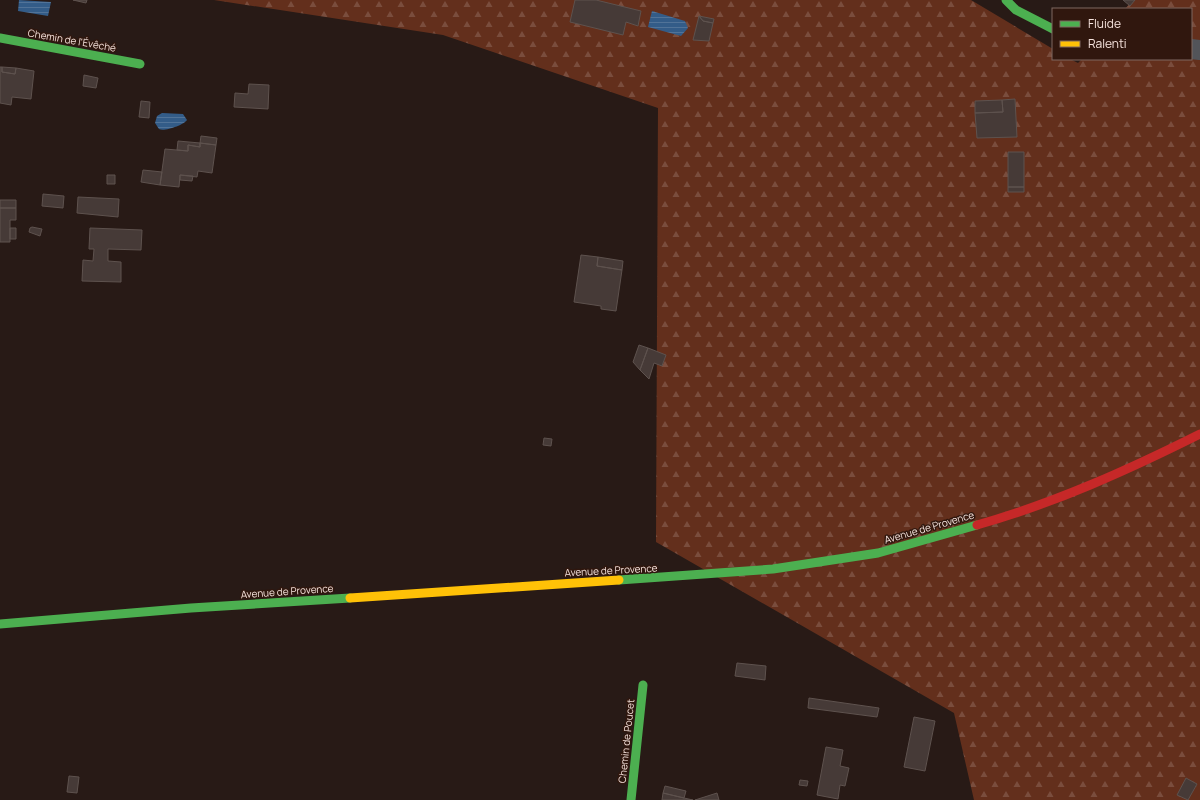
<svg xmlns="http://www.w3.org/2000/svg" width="1200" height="800" viewBox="0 0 1200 800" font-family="Manrope,sans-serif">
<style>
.forest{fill:url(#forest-firs)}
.water{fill:url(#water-rules)}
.building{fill:#463a37;stroke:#5e524e}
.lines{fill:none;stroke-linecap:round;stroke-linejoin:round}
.street{stroke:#525459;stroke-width:20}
.fast{stroke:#4caf50;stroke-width:9}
.slow{stroke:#ffc107;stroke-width:9}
.jam{stroke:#c62828;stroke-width:9}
.labels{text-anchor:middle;stroke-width:3;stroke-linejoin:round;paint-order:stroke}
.street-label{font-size:10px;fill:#f6e3dd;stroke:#30170e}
</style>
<defs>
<pattern id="forest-firs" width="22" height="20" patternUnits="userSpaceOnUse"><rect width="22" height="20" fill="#632f1c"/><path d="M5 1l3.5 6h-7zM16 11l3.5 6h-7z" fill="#7a4d3d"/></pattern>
<pattern id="water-rules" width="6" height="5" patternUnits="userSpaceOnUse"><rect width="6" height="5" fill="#335c88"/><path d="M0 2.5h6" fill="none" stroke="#517398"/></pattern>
</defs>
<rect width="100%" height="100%" fill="#281a16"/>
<!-- forest -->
<path class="forest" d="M214,0H971L1053,49V59H1070L1078,63L1082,59H1191V9H1125L1133,0H1200V800H974L954,713L656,542L658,108L443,35Z"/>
<!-- water -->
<path class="water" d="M19,0L51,2L48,16L18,11Z
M652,11L685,21L688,28L681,36L648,27Z
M162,113L183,114L187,120C184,125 164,132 159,129C158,128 156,124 155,123L157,116Z"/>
<!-- building -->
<path class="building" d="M73,0H87L86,3Z
M575,0H596L641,11L638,26L626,22L623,35L570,22Z
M1123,0H1135L1130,6Z
M699,16L714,19L713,23L703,21Z
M699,16L703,21L713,23L709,41L693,40Z
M0,67H2V72L15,74L16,68L34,71L31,99L12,97L11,105L0,103Z
M2,67L16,68L15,74L2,72Z
M84,75L98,78L96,88L83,86Z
M249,84L269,85L268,109L234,107L235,93L248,94Z
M1015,99L1017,137L977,138L975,113L1003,112L1002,100Z
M1002,100L1003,112L975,113V101Z
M141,101L150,102L149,118L139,117Z
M201,136L217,138L216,145L200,143Z
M178,141L200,143V147L188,145V151L177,150Z
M200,143L216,145L212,173L198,171L197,177L180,175L179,187L160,185L165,149L188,151V145L200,147Z
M1008,152H1024V187H1008Z
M143,170L162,172L160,185L141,182Z
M107,175H115V184H107Z
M180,175L193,176L192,181L180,180Z
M1008,187H1024V192H1008Z
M43,194L64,196L63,208L42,206Z
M78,197L119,199L118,217L77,213Z
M0,200H16V208H0Z
M0,208H16V220H10V242H0Z
M32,227L42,229L40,236L29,232L30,228Z
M10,228H16V239H10Z
M90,228L142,230L141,250L108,249V261L121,262V282L82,281L83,260L93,261L94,249H89Z
M581,255L598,257L597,266L622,270L616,311L601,309V306L574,302Z
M598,257L623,261L622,270L597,266Z
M639,345L648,348L640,370L633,362Z
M648,348L666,355L662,366L654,363L649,379L640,370Z
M544,438L552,439L551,446L543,445Z
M737,663L766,666L765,680L735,676Z
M809,698L879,708L877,717L808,708Z
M914,717L935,721L925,771L904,767Z
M826,747L843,750L840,766L849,768L845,786L840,785L838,799L817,795Z
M69,776L79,777L77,793L67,792Z
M1186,778L1197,784L1188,800L1177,795Z
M800,780L808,781L807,786L799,785Z
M665,786L686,791L684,798L663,793Z
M663,793L684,798L693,800H662Z
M717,793L719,800H695Z"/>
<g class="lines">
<!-- street -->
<path class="street" d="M1191,49L1200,50"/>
<!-- fast -->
<path class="fast" d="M1006,0L1016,10L1053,29
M0,38L140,64
M619,580L773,569L878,553L977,525
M0,624L191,608L350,598
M631,800L643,685"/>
<!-- slow -->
<path class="slow" d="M350,598L619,580"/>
<!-- jam -->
<path class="jam" d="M977,525C1055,503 1128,470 1200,434"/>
</g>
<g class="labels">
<!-- street labels -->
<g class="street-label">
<text transform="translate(72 40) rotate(10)" y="4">Chemin de l'Évêché</text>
<text transform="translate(929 527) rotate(-16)" y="4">Avenue de Provence</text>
<text transform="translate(611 570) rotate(-3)" y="4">Avenue de Provence</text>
<text transform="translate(287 591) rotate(-4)" y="4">Avenue de Provence</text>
<text transform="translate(626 741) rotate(-84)" y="4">Chemin de Poucet</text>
</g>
</g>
<!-- legend -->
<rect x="1052" y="8" width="140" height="52" fill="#30170e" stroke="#7f6961"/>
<rect x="1060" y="21" width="20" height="6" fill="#4caf50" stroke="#7f6961"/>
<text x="1088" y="28" font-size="12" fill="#f6e3dd">Fluide</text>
<rect x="1060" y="41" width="20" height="6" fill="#ffc107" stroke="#7f6961"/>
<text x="1088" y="48" font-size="12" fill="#f6e3dd">Ralenti</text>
</svg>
